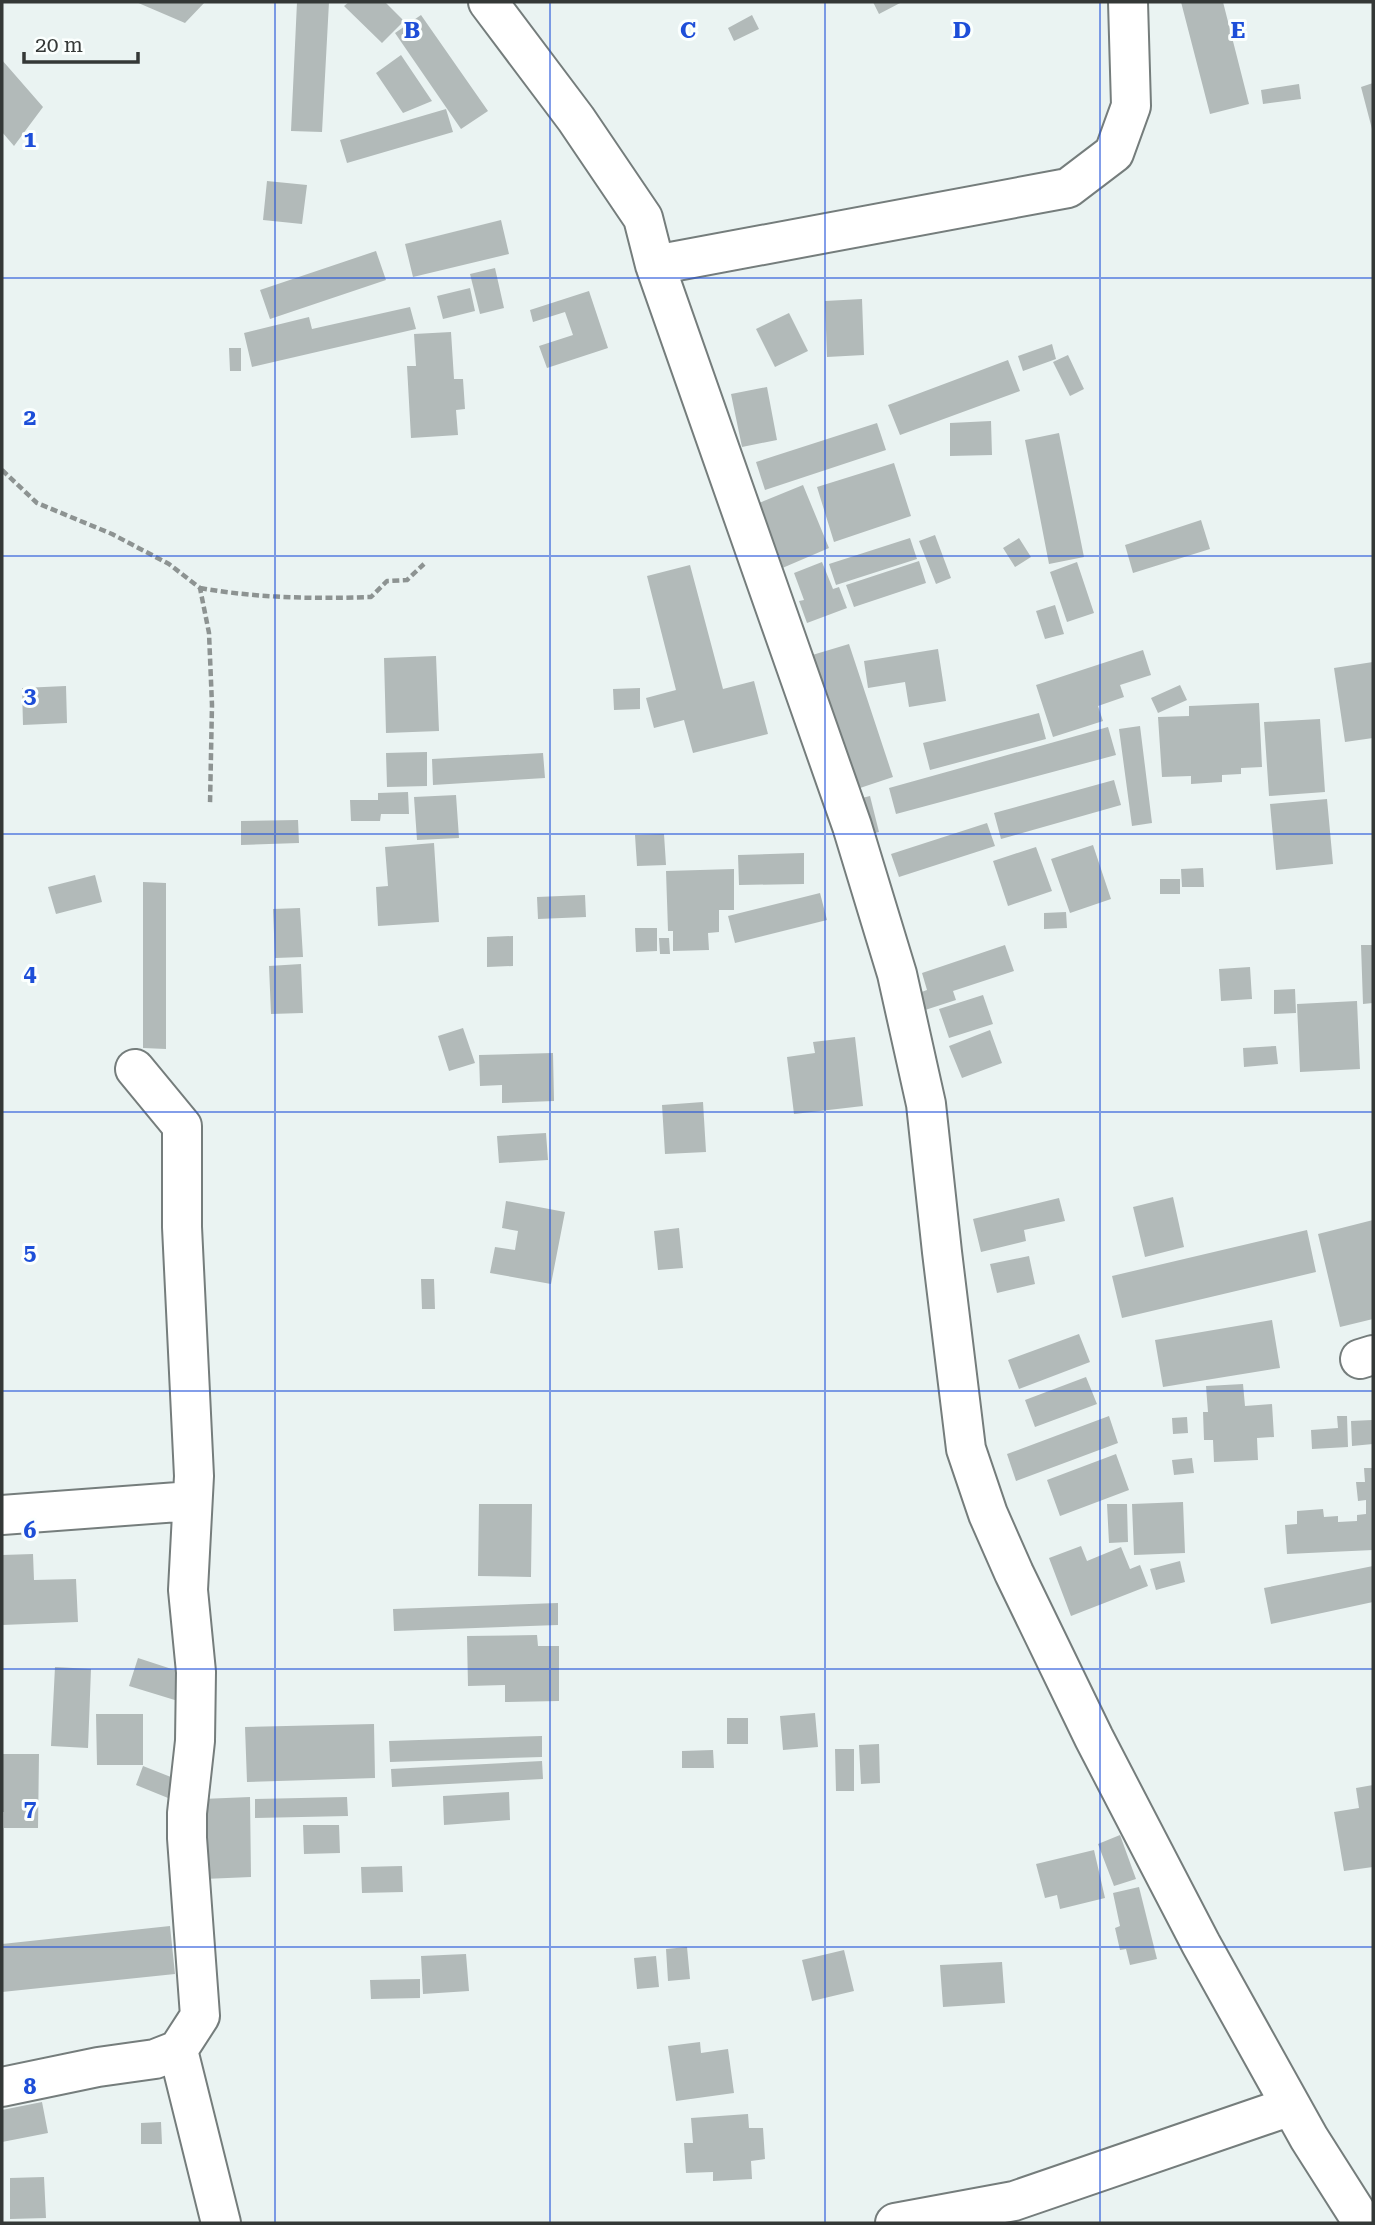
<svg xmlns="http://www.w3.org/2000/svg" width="1375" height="2225" viewBox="0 0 1375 2225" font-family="'Roboto Serif',serif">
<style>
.building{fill:#b2bab9}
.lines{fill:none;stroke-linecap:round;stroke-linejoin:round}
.street-casing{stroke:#757d7c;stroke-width:42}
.path{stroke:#8d9392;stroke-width:4.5;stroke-dasharray:7 3.5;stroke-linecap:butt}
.street{stroke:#fff;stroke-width:38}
.grid{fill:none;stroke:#1d4ed8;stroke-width:2;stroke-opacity:0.55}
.grid-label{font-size:23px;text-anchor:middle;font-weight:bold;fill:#1d4ed8;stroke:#fbfffe;stroke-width:6;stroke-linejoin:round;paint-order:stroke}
</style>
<rect width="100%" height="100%" fill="#eaf3f2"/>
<!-- building -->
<path class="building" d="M136,2H205L185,23Z
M297,2H329L322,132L291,131Z
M349,2H385L404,21L382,43L344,6Z
M873,2H902L879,14Z
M1181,2H1223L1249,104L1210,114Z
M421,15L488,111L461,129L395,33Z
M752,15L759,29L734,41L728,28Z
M401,55L432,101L403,113L376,73Z
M2,60L43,107L14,146L2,132Z
M1373,83V129H1372L1361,87Z
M1299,84L1301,99L1263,104L1261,90Z
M446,109L453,132L347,163L340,140Z
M267,181L307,185L302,224L263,220Z
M501,220L509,254L413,277L405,244Z
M376,251L386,280L270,319L260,290Z
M495,268L504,308L480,314L470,274Z
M470,288L475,311L443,319L437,296Z
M589,291L608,348L547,368L539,346L573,335L565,312L533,322L530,310Z
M862,299L864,355L827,357L825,301Z
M410,307L416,329L252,367L244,333L309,317L312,329Z
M789,313L808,351L775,367L756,329Z
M451,332L454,379H463L465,409L456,410L458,435L411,438L407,366H416L414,334Z
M1052,344L1056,359L1023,371L1018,356Z
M229,348H241V371H230Z
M1068,355L1084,389L1070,396L1053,362Z
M1008,360L1020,391L900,435L888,405Z
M767,387L777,440L742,447L731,394Z
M991,421L992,455L950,456V423Z
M877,423L886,450L765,490L756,462Z
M1059,433L1084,557L1049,564L1025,440Z
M894,463L911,516L834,542L817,487Z
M803,485L829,548L780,569L754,505Z
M1201,520L1210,549L1133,573L1125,545Z
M935,535L951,578L936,584L919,541Z
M910,538L917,559L836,585L829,564Z
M1019,538L1031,557L1015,567L1003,548Z
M919,561L926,583L854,607L846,585Z
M822,562L833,589L839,587L847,608L807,623L799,601L804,600L794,573Z
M1077,562L1094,613L1067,622L1050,572Z
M690,565L723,689L754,681L768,734L693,753L684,720L654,728L646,698L676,690L647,576Z
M1055,605L1064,634L1045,639L1036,611Z
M849,644L893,777L854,790L809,656Z
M938,649L946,701L909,707L905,682L868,688L864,661Z
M1143,650L1151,675L1120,685L1124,697L1098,706L1103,721L1053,737L1036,685Z
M436,656L439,731L386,733L384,658Z
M1373,662V738L1345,742L1334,668Z
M1180,685L1187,700L1158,713L1151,698Z
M66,686L67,723L23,725L22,688Z
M640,688V709L614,710L613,689Z
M1259,703L1262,767L1241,768V774L1222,775V782L1191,784V776L1162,777L1158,717L1189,716V706Z
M1039,713L1046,739L930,770L923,743Z
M1320,719L1325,792L1269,796L1264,722Z
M1140,726L1152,823L1132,826L1119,729Z
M1108,727L1116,755L896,814L889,788Z
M427,752V786L387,787L386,753Z
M543,753L545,778L433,785L432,759Z
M1114,780L1121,805L1001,839L994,813Z
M408,792L409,814H381L380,821H351L350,800H378V793Z
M456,795L459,838L417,840L414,797Z
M870,796L879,832L867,835L858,799Z
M1327,799L1333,864L1276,870L1270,804Z
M298,820L299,843L241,845V821Z
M987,823L995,846L899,877L891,854Z
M664,834L666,865L637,866L635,835Z
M434,843L439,922L378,926L376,887L388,886L385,847Z
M1093,845L1111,899L1070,913L1051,859Z
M1036,847L1052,891L1008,906L993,861Z
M804,853V884L739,885L738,855Z
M1203,868L1204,887H1182L1181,869Z
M734,869V910H719V932L708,933L709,950L673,951V931H668L666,871Z
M95,875L102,902L56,914L48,887Z
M1160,879H1180V894H1160Z
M143,882L166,883V1049L143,1048Z
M820,893L827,920L735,943L728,916Z
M585,895L586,917L538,919L537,897Z
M300,908L303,957L275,958L273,909Z
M1066,912L1067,928L1044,929V913Z
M635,928H657V951L636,952Z
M513,936V966L487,967V937Z
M659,938H669L670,954H660Z
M1005,945L1014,971L953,991L956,1000L922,1011L916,994L927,990L922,973Z
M1361,945H1373V1003L1363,1004Z
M301,964L303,1013L271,1014L269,966Z
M1250,967L1252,999L1221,1001L1219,969Z
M1295,989L1296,1013L1274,1014V990Z
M983,995L993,1024L949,1038L939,1009Z
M1357,1001L1360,1069L1300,1072L1297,1004Z
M463,1028L475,1063L449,1071L438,1036Z
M990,1030L1002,1063L962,1078L949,1046Z
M855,1037L863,1106L794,1114L787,1057L815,1053L813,1042Z
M1276,1046L1278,1064L1244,1067L1243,1048Z
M553,1053L554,1101L502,1103V1085L480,1086L479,1055Z
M703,1102L706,1152L665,1154L662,1105Z
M546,1133L548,1160L499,1163L497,1136Z
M1173,1197L1184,1247L1145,1257L1133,1207Z
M1059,1198L1065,1221L1024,1230L1026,1241L981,1252L973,1219Z
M506,1201L565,1212L551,1284L490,1273L495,1247L515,1250L518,1231L502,1228Z
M1373,1220V1319L1340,1327L1318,1234Z
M679,1228L683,1268L658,1270L654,1231Z
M1307,1230L1316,1272L1122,1318L1112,1276Z
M1029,1256L1035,1284L997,1293L990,1264Z
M421,1279H434L435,1309H422Z
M1272,1320L1280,1368L1163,1387L1155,1340Z
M1079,1334L1090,1362L1019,1389L1008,1360Z
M1086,1377L1097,1404L1035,1427L1025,1400Z
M1243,1384L1245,1406L1272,1404L1274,1437L1257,1438L1258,1460L1214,1462L1213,1440H1204L1203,1412H1208L1206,1386Z
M1109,1416L1118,1443L1016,1481L1007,1454Z
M1337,1416H1347L1348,1447L1312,1449L1311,1430L1338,1428Z
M1187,1417L1188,1433L1173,1434L1172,1418Z
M1372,1420L1373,1444L1352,1446L1351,1421Z
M1116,1454L1129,1490L1060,1516L1047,1480Z
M1192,1458L1194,1473L1174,1475L1172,1460Z
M1364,1468H1373V1550L1287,1554L1285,1525L1297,1524V1511L1323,1509L1324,1517L1338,1516V1522L1357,1521V1515L1366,1514V1500L1358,1501L1356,1482H1365Z
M1183,1502L1185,1553L1134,1555L1132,1504Z
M479,1504H532L531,1577L478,1576Z
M1107,1504H1127L1128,1542L1109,1543Z
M1081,1546L1087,1561L1121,1547L1130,1569L1140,1565L1148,1586L1071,1616L1049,1558Z
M33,1554L34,1580L76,1579L78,1622L2,1625V1555Z
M1180,1561L1185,1582L1156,1590L1150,1569Z
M1373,1566V1602L1271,1624L1264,1588Z
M558,1603V1625L394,1631L393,1609Z
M537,1635L538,1646H559V1701L505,1702V1685L468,1686L467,1636Z
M138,1658L187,1674L178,1701L129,1686Z
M55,1667L91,1669L88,1748L51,1746Z
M815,1713L818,1747L783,1750L780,1716Z
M96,1714H143V1765H97Z
M727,1718H748V1744H727Z
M374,1724L375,1778L247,1782L245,1727Z
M542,1736V1757L390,1762L389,1741Z
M879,1744L880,1783L861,1784L859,1745Z
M835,1749H854V1791H836Z
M713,1750L714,1768H682V1751Z
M2,1754H39L38,1828H4V1812H2Z
M542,1761L543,1779L392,1787L391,1769Z
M143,1766L181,1781L173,1800L136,1785Z
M1373,1785V1867L1344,1871L1334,1812L1359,1808L1356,1788Z
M509,1792L510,1820L444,1825L443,1796Z
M250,1797L251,1877L204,1879L202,1799Z
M347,1797L348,1816L255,1818V1799Z
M303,1825H339L340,1853L304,1854Z
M1120,1835L1136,1879L1114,1886L1098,1844Z
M1094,1850L1105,1898L1060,1909L1057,1895L1045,1898L1036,1864Z
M402,1866L403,1892L362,1893L361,1867Z
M1139,1887L1157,1959L1130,1965L1126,1949L1120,1950L1115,1928L1120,1926L1113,1893Z
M170,1926L175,1974L2,1992V1944Z
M687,1947L690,1979L668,1981L666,1949Z
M844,1950L854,1991L812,2001L802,1960Z
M466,1954L469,1991L423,1994L421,1956Z
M656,1956L659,1987L637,1989L634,1958Z
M1002,1962L1005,2003L943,2007L940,1965Z
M420,1979V1998L371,1999L370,1980Z
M700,2042L701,2053L728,2049L734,2093L676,2101L668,2046Z
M42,2102L48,2133L2,2142V2110Z
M748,2114L749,2128H763L765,2159L751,2161L752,2179L713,2181V2172L686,2173L684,2143H693L691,2118Z
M161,2122L162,2144H141V2123Z
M44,2177L46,2218L10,2219V2178Z"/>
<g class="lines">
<!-- street casing -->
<g class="street-casing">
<path id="street" d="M488,2L576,119L643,218L655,265L852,826L897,974L926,1104L942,1252L966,1449L988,1514L1014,1573L1094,1738L1201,1944L1309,2138L1363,2223
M655,265L1068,188L1114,153L1131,106L1128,2
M1360,1359L1373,1355
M2,1515L192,1501
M178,2050L221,2223
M2,2087L98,2067L155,2059L178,2050L200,2016L187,1838V1813L195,1741L196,1672L188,1590L194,1476L182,1227V1126L135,1069
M895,2223L1014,2201L1291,2106"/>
</g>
<!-- path -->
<path class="path" d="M2,470L37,503L112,534L169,564L200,588L209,633L212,705L210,804
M200,588C257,598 313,599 371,597L387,581L407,580L424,564"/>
<!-- street -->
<use href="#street" class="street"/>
</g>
<!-- grid -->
<path class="grid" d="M275,2V2223M550,2V2223M825,2V2223M1100,2V2223M2,278H1373M2,556H1373M2,834H1373M2,1112H1373M2,1391H1373M2,1669H1373M2,1947H1373"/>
<g class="grid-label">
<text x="412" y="38">B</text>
<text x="688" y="38">C</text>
<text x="962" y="38">D</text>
<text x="1238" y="38">E</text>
<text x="30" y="147">1</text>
<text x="30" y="425">2</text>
<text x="30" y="703">3</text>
<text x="30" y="981">4</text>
<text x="30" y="1260">5</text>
<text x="30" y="1538">6</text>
<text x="30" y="1816">7</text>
<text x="30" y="2094">8</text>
</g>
<!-- border -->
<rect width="1375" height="2225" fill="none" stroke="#343837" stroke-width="7"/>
<!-- scale -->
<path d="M24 52v10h114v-10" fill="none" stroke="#343837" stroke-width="3.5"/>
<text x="35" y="52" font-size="21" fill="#343837" stroke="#fbfffe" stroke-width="5" paint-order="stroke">20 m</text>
</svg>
